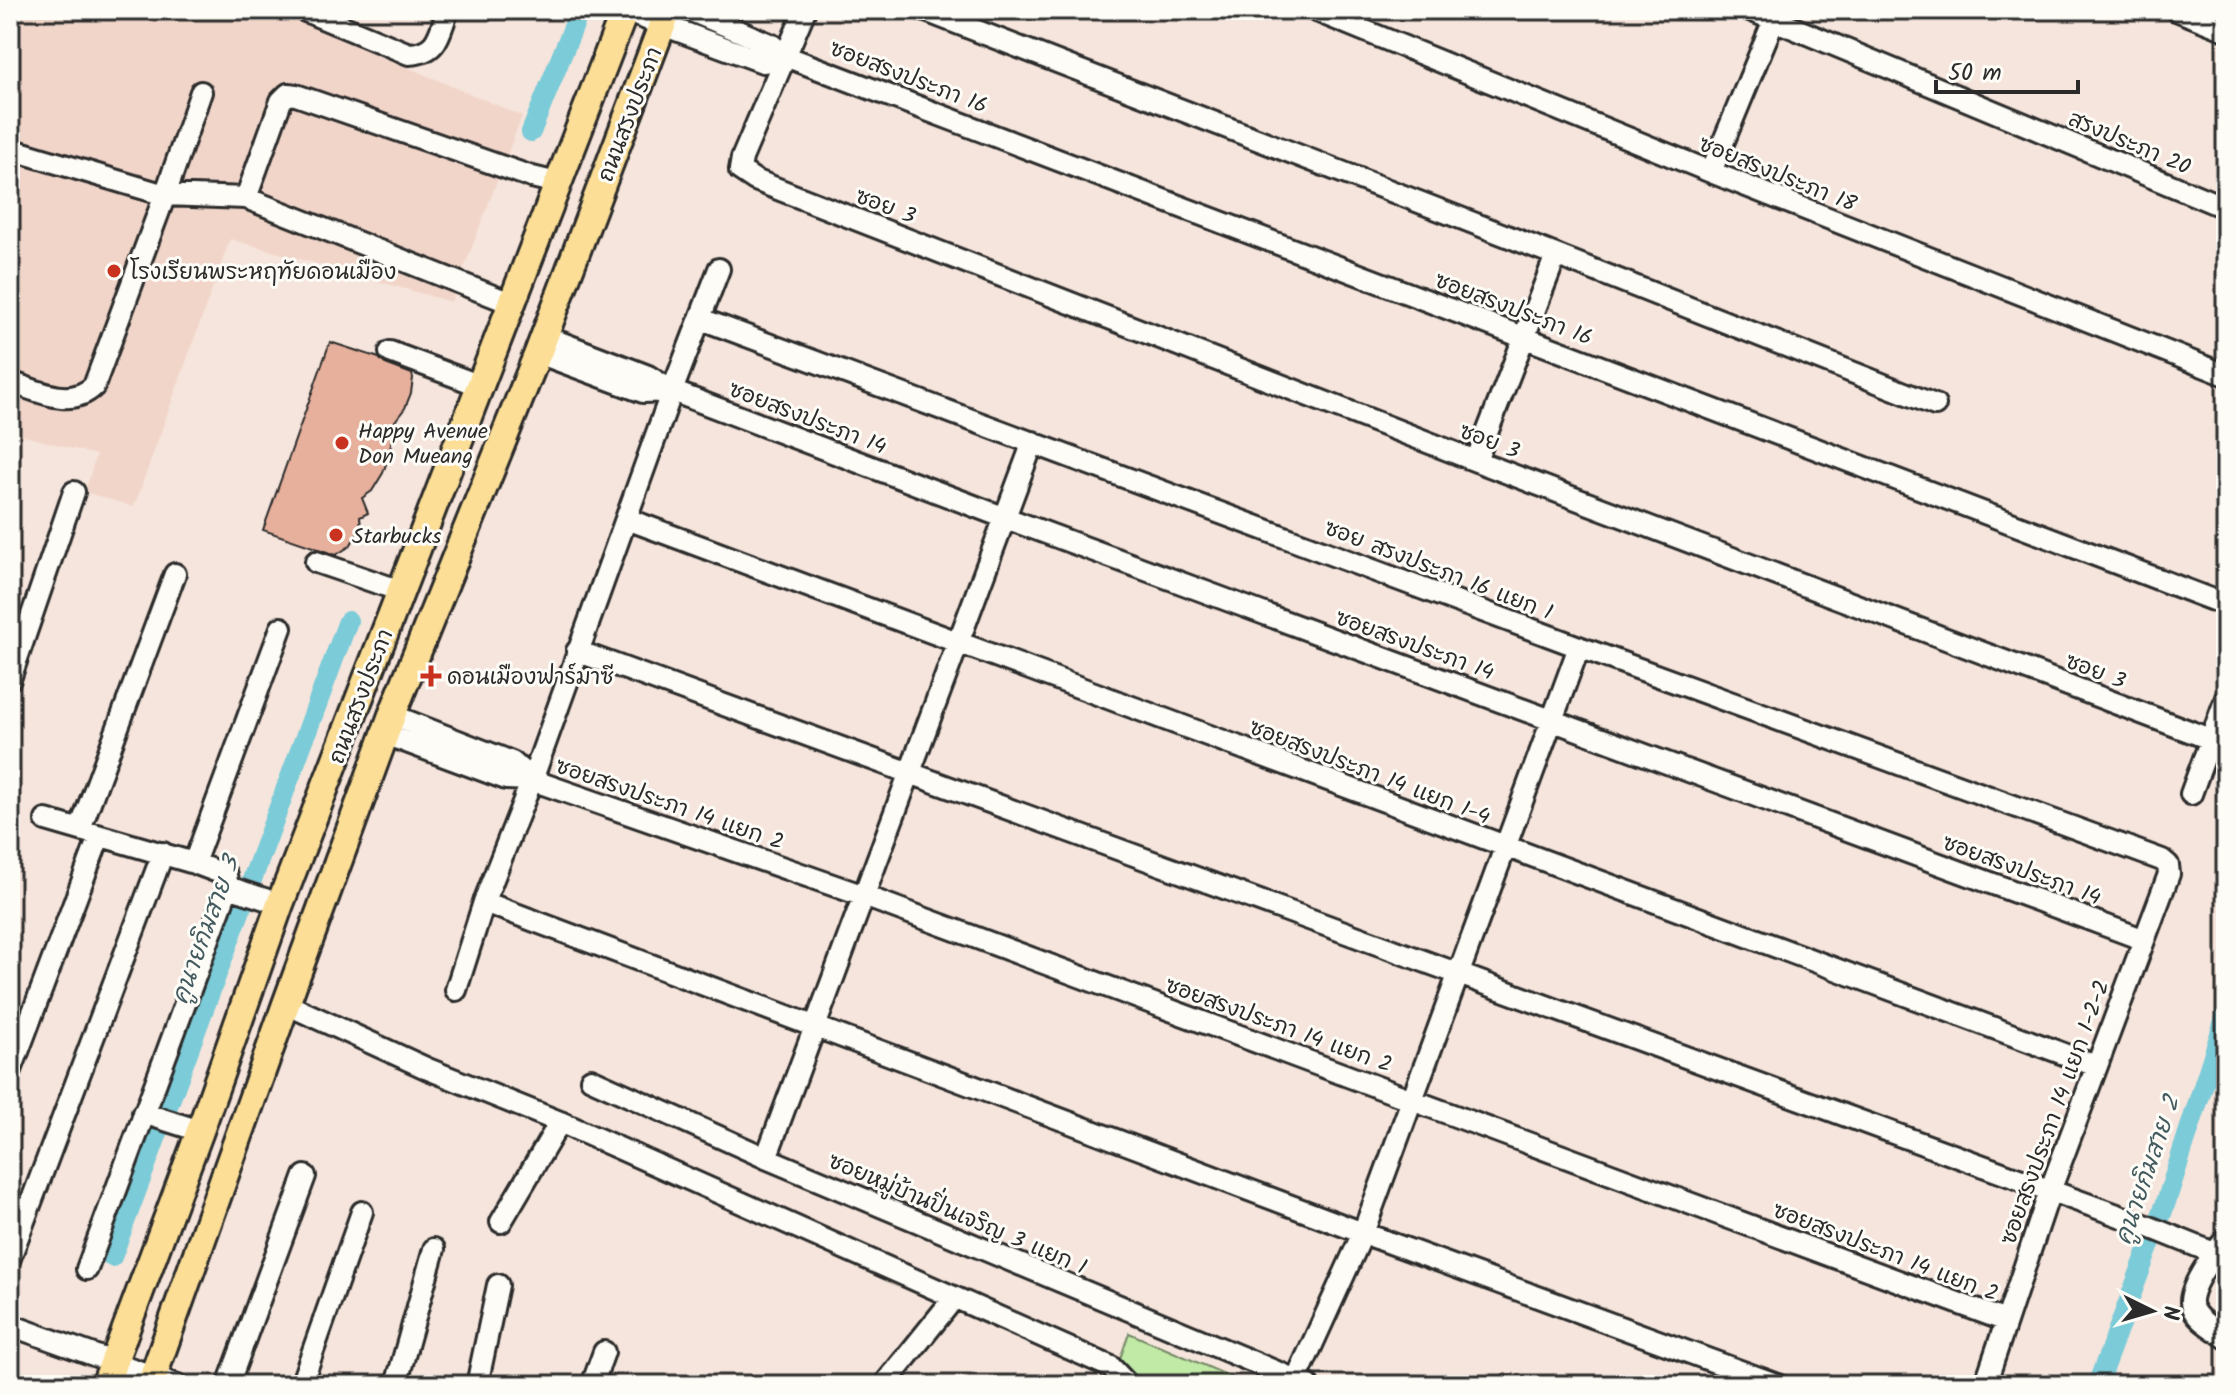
<svg xmlns="http://www.w3.org/2000/svg" width="2236" height="1395" viewBox="0 0 2236 1395" font-family="Kalam,'Playpen Sans Thai',sans-serif">
<style>
.built{fill:#f1d5c9}
.green{fill:#c1eaa6;stroke:#768a68;stroke-width:2}
.lines{fill:none;stroke-linecap:round;stroke-linejoin:round}
.canal{stroke:#7bcbd8;stroke-width:20}
.building{fill:#e6b09c;stroke:#2b2b2b;stroke-width:2}
.minor-casing{stroke:#2b2b2b;stroke-width:26}
.major-casing{stroke:#2b2b2b;stroke-width:32}
.minor{stroke:#fdfcf7;stroke-width:20}
.major{stroke:#fcde96;stroke-width:26}
.poi-dot{fill:#c8321e;stroke:#fdfcf7;stroke-width:3}
.labels{text-anchor:middle;stroke-width:6;stroke-linejoin:round;paint-order:stroke}
.street-label{font-size:22px;fill:#2b2b2b;stroke:#fdfcf7}
.poi-label{font-size:22px;fill:#2b2b2b;stroke:#fdfcf7;text-anchor:start}
.water-label{font-size:24px;font-style:italic;fill:#435b5f;stroke:#fdfcf7}
</style>
<rect width="100%" height="100%" fill="#f6e5dc"/>
<filter id="ink" filterUnits="userSpaceOnUse"><feTurbulence type="fractalNoise" baseFrequency=".0125" numOctaves="2"/><feDisplacementMap in="SourceGraphic" scale="16" xChannelSelector="R" yChannelSelector="G"/><feConvolveMatrix kernelMatrix="1 2 1 2 8 2 1 2 1" color-interpolation-filters="sRGB"/></filter>
<g filter="url(#ink)">
<!-- built -->
<path class="built" d="M10,10H273L522,116L451,302L230,239L134,507L85,492L96,455L10,432Z"/>
<!-- green -->
<path class="green" d="M1129,1333L1250,1385H1111Z"/>
<g class="lines">
<!-- canal -->
<path class="canal" d="M531,132L580,10
M112,1257L348,621
M2097,1385L2165,1205L2226,1015"/>
</g>
<!-- building -->
<path class="building" d="M330,342L379,358L385,364L412,374L413,378L411,393L405,408L393,424L390,452L383,473L372,491L362,498L368,513L360,517L361,527L350,546L336,555L263,530Z"/>
<g class="lines">
<!-- minor casing -->
<g class="minor-casing">
<path id="minor" d="M303,10L409,54C439,53 439,33 448,10
M689,10L772,45L785,56L2226,605
M805,10L742,158L740,170L755,180L1476,461L2210,739
M923,10L1556,255L1935,405
M1314,10L1711,172L2226,375
M1750,10L2226,208
M2176,10L2226,30
M625,11L763,62L785,56
M10,149L165,195L201,92
M1711,172L1778,10
M513,304L246,198L281,101L288,94L296,95L532,177L557,183
M701,319L1579,647L2162,860L2168,865L2169,874L2050,1191L1985,1385
M544,336L648,376L672,391L1003,517L2142,939
M390,352L481,386
M538,353L643,392L672,391
M10,382C39,391 70,409 94,386L165,195L246,198
M1476,461L1556,255
M627,519L2096,1066
M316,562L401,591
M577,651L2147,1226L2214,1253
M10,679L74,492
M392,715L512,762L532,780
M385,734L506,779L532,780L864,896L2006,1321
M2191,794L2226,698
M46,820L194,863L226,875L228,887L280,904
M80,829L175,574
M194,863L281,628
M484,902L1363,1233L1778,1385
M456,990L484,902L532,780L672,391L719,269
M286,1004L428,1069L560,1122L1111,1367L1128,1385
M10,1073L99,837
M591,1079L766,1158L1308,1385
M143,1113L200,1131
M766,1158L1033,442
M501,1222L560,1122
M2226,1239C2215,1252 2185,1291 2192,1307C2197,1321 2215,1329 2226,1338
M10,1258L163,853
M87,1269L228,887
M10,1325L177,1385
M1296,1380L1363,1233L1579,647
M228,1385L305,1176
M301,1385L362,1212
M396,1385L434,1249
M477,1385L498,1285
M592,1385L604,1352
M884,1385L954,1298"/>
</g>
<!-- major casing -->
<g class="major-casing">
<path id="major" d="M105,1385L200,1131L280,904L625,10
M150,1385L286,1004L392,715L538,353L668,10"/>
</g>
<!-- minor -->
<use href="#minor" class="minor"/>
<!-- major -->
<use href="#major" class="major"/>
</g>
</g>
<!-- markers -->
<g class="poi-dot">
<circle cx="114" cy="271" r="8"/>
<circle cx="342" cy="443" r="8"/>
<circle cx="336" cy="535" r="8"/>
<path d="M427 664h8v8h8v8h-8v8h-8v-8h-8v-8h8z"/>
</g>
<g class="labels">
<!-- street labels -->
<g class="street-label">
<text transform="translate(909 76) rotate(21)" y="8">ซอยสรงประภา 16</text>
<text transform="translate(629 114) rotate(-69)" y="8">ถนนสรงประภา</text>
<text transform="translate(2130 142) rotate(23)" y="8">สรงประภา 20</text>
<text transform="translate(1778 173) rotate(22)" y="8">ซอยสรงประภา 18</text>
<text transform="translate(886 205) rotate(21)" y="8">ซอย 3</text>
<text transform="translate(1514 308) rotate(21)" y="8">ซอยสรงประภา 16</text>
<text transform="translate(808 417) rotate(21)" y="8">ซอยสรงประภา 14</text>
<text transform="translate(1490 440) rotate(21)" y="8">ซอย 3</text>
<text transform="translate(1439 569) rotate(21)" y="8">ซอย สรงประภา 16 แยก 1</text>
<text transform="translate(1415 644) rotate(20)" y="8">ซอยสรงประภา 14</text>
<text transform="translate(2096 670) rotate(21)" y="8">ซอย 3</text>
<text transform="translate(360 696) rotate(-69)" y="8">ถนนสรงประภา</text>
<text transform="translate(1370 771) rotate(21)" y="8">ซอยสรงประภา 14 แยก 1-4</text>
<text transform="translate(670 803) rotate(19)" y="8">ซอยสรงประภา 14 แยก 2</text>
<text transform="translate(2022 869) rotate(20)" y="8">ซอยสรงประภา 14</text>
<text transform="translate(1279 1024) rotate(20)" y="8">ซอยสรงประภา 14 แยก 2</text>
<text transform="translate(2054 1112) rotate(-70)" y="8">ซอยสรงประภา 14 แยก 1-2-2</text>
<text transform="translate(958 1213) rotate(23)" y="8">ซอยหมู่บ้านปิ่นเจริญ 3 แยก 1</text>
<text transform="translate(1886 1251) rotate(21)" y="8">ซอยสรงประภา 14 แยก 2</text>
</g>
<!-- poi labels -->
<g class="poi-label">
<text x="130" y="279">โรงเรียนพระหฤทัยดอนเมือง</text>
<text x="358" y="438">Happy Avenue<tspan x="358" dy="25">Don Mueang</tspan></text>
<text x="352" y="543">Starbucks</text>
<text x="447" y="684">ดอนเมืองฟาร์มาซี</text>
</g>
<!-- water labels -->
<g class="water-label">
<text transform="translate(205 930) rotate(-70)" y="8">คูนายกิมสาย 3</text>
<text transform="translate(2147 1170) rotate(-71)" y="8">คูนายกิมสาย 2</text>
</g>
</g>
<!-- margin -->
<rect width="2236" height="1395" fill="none" stroke="#fdfcf7" stroke-width="40"/>
<rect x="20" y="20" width="2196" height="1355" fill="none" stroke="#2b2b2b" stroke-width="3" filter="url(#ink)"/>
<!-- north arrow -->
<g transform="translate(2152 1311) rotate(95)" stroke="#fdfcf7" stroke-width="6" paint-order="stroke">
<path d="M0-6L14 30L0 20L-14 30Z" fill="#2b2b2b"/>
<text y="-12" font-size="22" font-weight="bold" text-anchor="middle" fill="#2b2b2b">N</text>
</g>
<!-- scale -->
<path d="M1936 80v12h142v-12" fill="none" stroke="#2b2b2b" stroke-width="4"/>
<text x="1948" y="80" font-size="24" fill="#2b2b2b" stroke="#fdfcf7" stroke-width="6" paint-order="stroke">50 m</text>
</svg>
